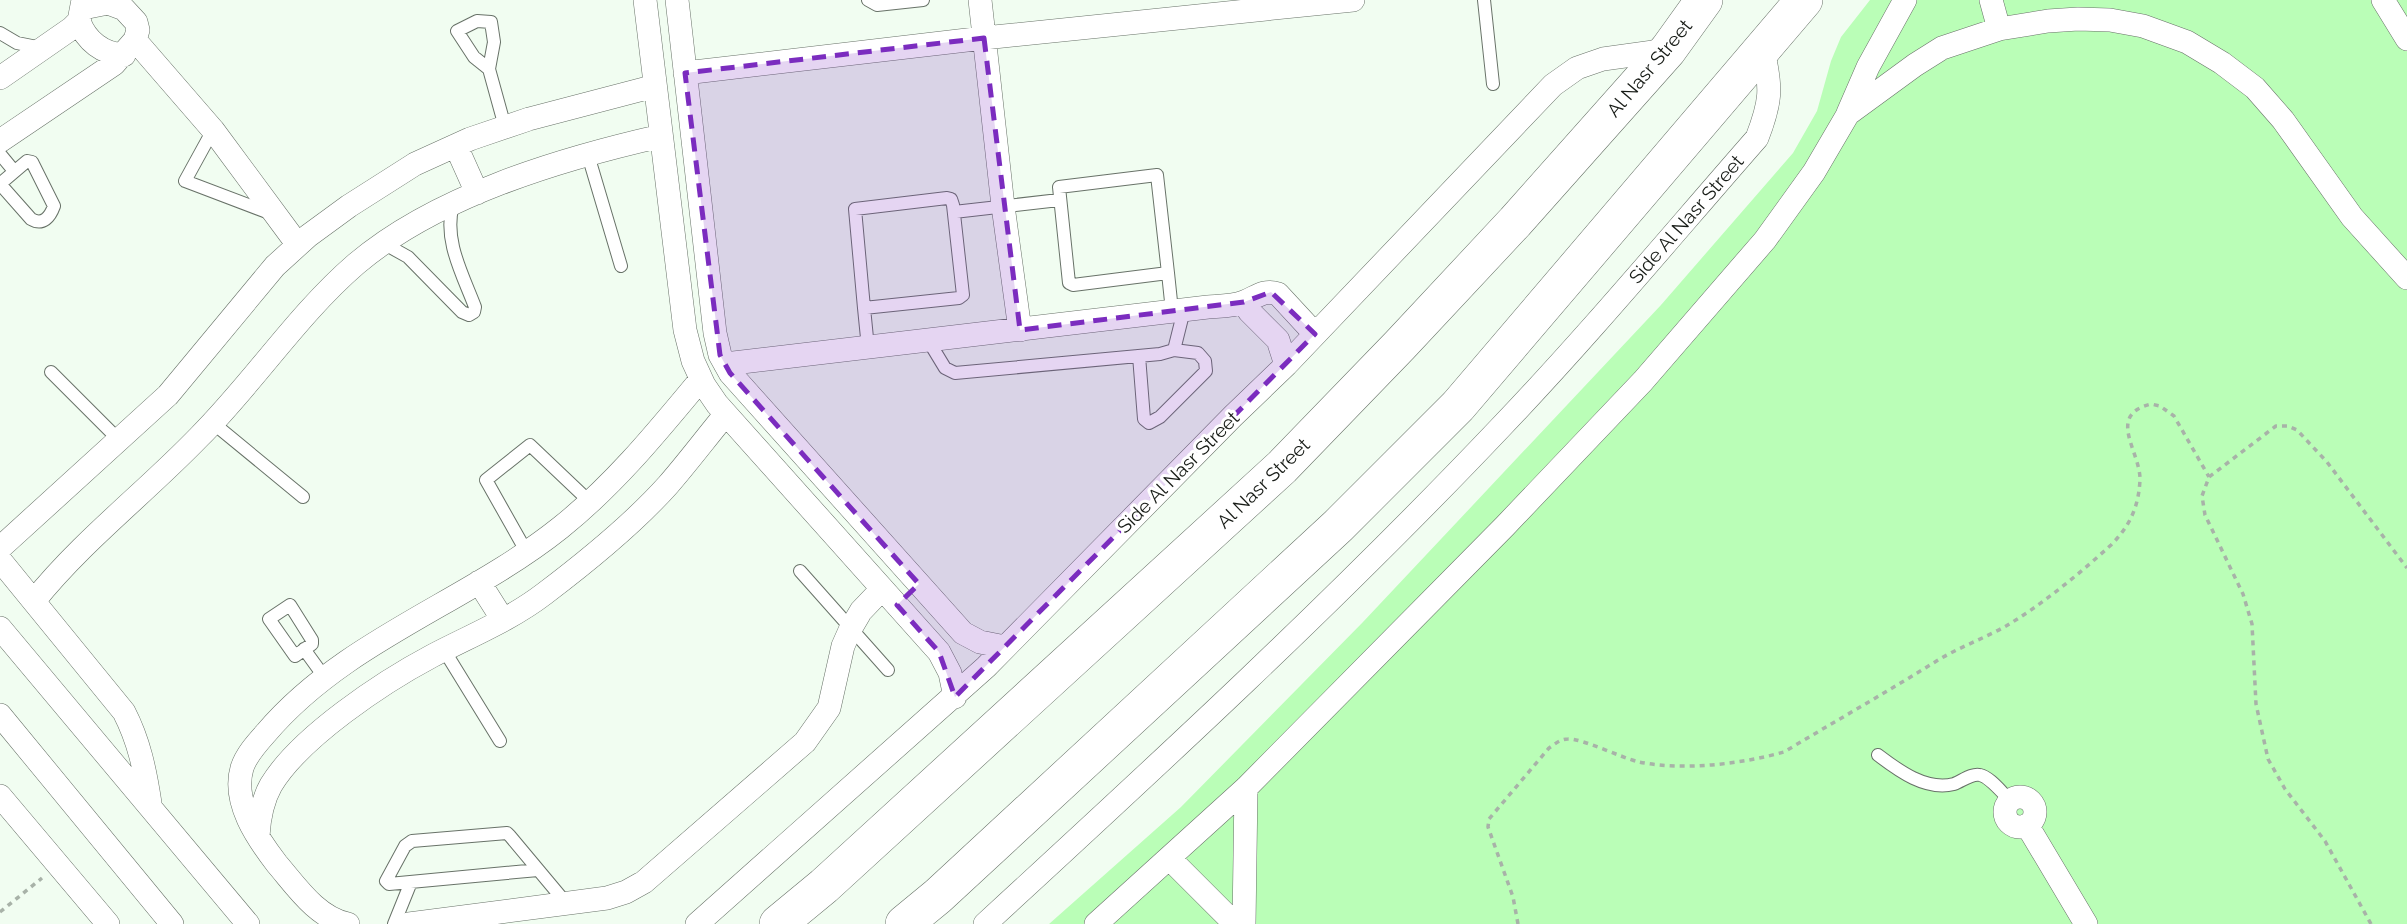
<svg xmlns="http://www.w3.org/2000/svg" width="2407" height="924" viewBox="0 0 2407 924" font-family="Raleway,sans-serif">
<style>
.green{fill:#bafeb7}
.lines{fill:none;stroke-linecap:round;stroke-linejoin:round}
.service-casing{stroke:#687268;stroke-width:14}
.minor-casing{stroke:#687268;stroke-width:24}
.primary-casing{stroke:#687268;stroke-width:38}
.path{stroke:#a8b2a8;stroke-width:3.5;stroke-dasharray:5 5;stroke-linecap:butt}
.service{stroke:#fff;stroke-width:12}
.minor{stroke:#fff;stroke-width:23}
.primary{stroke:#fff;stroke-width:37}
.marked{fill:#7b2cbf;fill-opacity:0.2;stroke:#7b2cbf;stroke-width:5;stroke-dasharray:14 9;stroke-linejoin:round}
.labels{text-anchor:middle;stroke-width:6;stroke-linejoin:round;paint-order:stroke}
.street-label{font-size:19px;fill:#171b16;stroke:#fff}
</style>
<rect width="100%" height="100%" fill="#f1fdf1"/>
<!-- green -->
<path class="green" d="M1870,0H2407V924H1049L1181,807L1363,622L1661,305L1793,153L1817,111L1831,61L1841,37Z"/>
<g class="lines">
<!-- service casing -->
<g class="service-casing">
<path id="service" d="M868,0L877,5L923,0
M1484,0L1493,84
M0,33L17,43L42,48
M489,69L474,57L457,31L477,21L491,22L494,42L489,69L505,127
M213,130L185,181L272,214
M0,154L14,171
M588,155L621,266
M27,161L32,162L54,206C50,217 43,226 31,219L0,184Z
M1157,175L1168,273L1073,285L1069,283L1059,187Z
M947,198L951,199L953,205L963,295L959,298L864,308L855,209Z
M954,212L1059,200
M383,243L408,257L462,312L469,315L474,312L475,307C463,275 443,240 453,205
M1168,273L1172,311
M864,308L868,348
M928,340L945,368L955,373L1160,354L1174,350L1184,310
M1139,356L1144,419L1149,423L1160,417L1206,371L1205,361L1198,353L1174,350
M51,372L119,440
M213,423L303,497
M526,551L486,480L530,445L590,502
M800,571L888,670
M290,605L312,640V644L295,656L269,619Z
M304,649L325,678
M444,650L500,741
M1878,755C1899,771 1926,791 1954,784C1962,781 1972,773 1980,775C1990,777 2002,793 2010,800
M538,870L389,884L386,881L405,846L412,841L507,833L510,836L566,903
M394,924L411,882"/>
</g>
<!-- minor casing -->
<g class="minor-casing">
<path id="minor" d="M645,0L685,330L693,361L704,385L717,404L939,652L950,673L955,697
M677,0L715,333L720,355L730,373L963,633L980,642L1005,647
M980,0L1003,206L1020,330
M1991,0L1999,29
M2383,0L2407,39
M79,21C86,41 103,54 124,55
M135,40L213,130L298,245
M685,73L984,38L1353,0
M0,78L72,28L79,21L83,0
M1848,113L1868,67L1905,0
M0,141L114,64L135,40L138,30L136,22L124,9L108,3L83,8
M456,146L477,193
M1244,302L1249,311L1278,340L1286,365
M725,364L1208,307C1220,306 1234,306 1244,302C1257,297 1263,289 1278,294L1315,334
M0,548L168,395L275,266L308,236L349,206L415,164L470,139L529,119L655,86
M0,560L124,712C139,741 145,770 150,803
M479,582L503,620
M34,601C82,541 145,493 199,437C254,382 297,315 356,264C436,196 560,159 661,136
M0,628L248,924
M0,715L172,924
M0,796L108,924
M2005 812a15 15 0 1 1 30 0a15 15 0 1 1-30 0Z
M2027,825L2086,924
M258,836C259,818 262,801 271,785C300,737 383,682 432,656C470,636 510,620 544,594C585,563 634,523 668,485C688,462 706,438 725,415
M1169,858L1235,924
M348,924C317,918 296,886 277,864C257,838 232,802 242,768C246,755 257,743 266,733C345,640 466,603 560,528C614,485 657,432 701,379
M409,924L607,898L626,892L644,882L805,742L829,708L843,646L851,628L861,611L882,589
M697,924L986,667L1233,416L1286,365L1553,85L1577,68L1603,59L1668,50
M985,924C1159,764 1337,600 1500,428C1589,335 1672,235 1757,138C1771,102 1772,88 1763,51
M1096,924L1246,788L1505,526L1643,381L1765,240L1814,172L1848,114L1915,65L1942,48L1999,29L2048,21L2078,19L2110,20L2143,26L2187,42L2222,63L2255,88L2283,120L2352,217L2407,278
M1244,924L1246,788"/>
</g>
<!-- primary casing -->
<g class="primary-casing">
<path id="primary" d="M778,924L824,886L1282,467L1400,345L1515,222L1668,50L1704,0
M904,924L938,896L1338,526L1458,406L1804,0"/>
</g>
<!-- path -->
<path class="path" d="M0,912L42,878
M1518,924L1513,897L1488,827L1489,819L1549,748C1555,744 1560,739 1568,739C1581,738 1622,758 1639,762C1684,771 1741,764 1784,752C1834,722 1885,693 1935,662C1957,648 1983,639 2006,626C2043,604 2079,574 2111,545C2130,526 2139,506 2140,479C2140,451 2106,415 2151,404L2160,406L2174,416L2209,477
M2371,924L2325,841L2285,789L2268,759L2256,704L2252,624L2243,594L2205,515L2202,496L2209,477L2276,426H2288L2297,430L2327,462L2407,568"/>
<!-- service -->
<use href="#service" class="service"/>
<!-- minor -->
<use href="#minor" class="minor"/>
<!-- primary -->
<use href="#primary" class="primary"/>
</g>
<!-- marked area -->
<path class="marked" d="M984,38L1020,330L1244,302L1271,292L1315,334L955,697L939,652L897,605L919,584L730,373L720,355L685,73Z"/>
<g class="labels">
<!-- street labels -->
<g class="street-label">
<text transform="translate(1649 68) rotate(-50)" y="7">Al Nasr Street</text>
<text transform="translate(1686 219) rotate(-49)" y="7">Side Al Nasr Street</text>
<text transform="translate(1178 472) rotate(-45)" y="7">Side Al Nasr Street</text>
<text transform="translate(1263 483) rotate(-44)" y="7">Al Nasr Street</text>
</g>
</g>
</svg>
